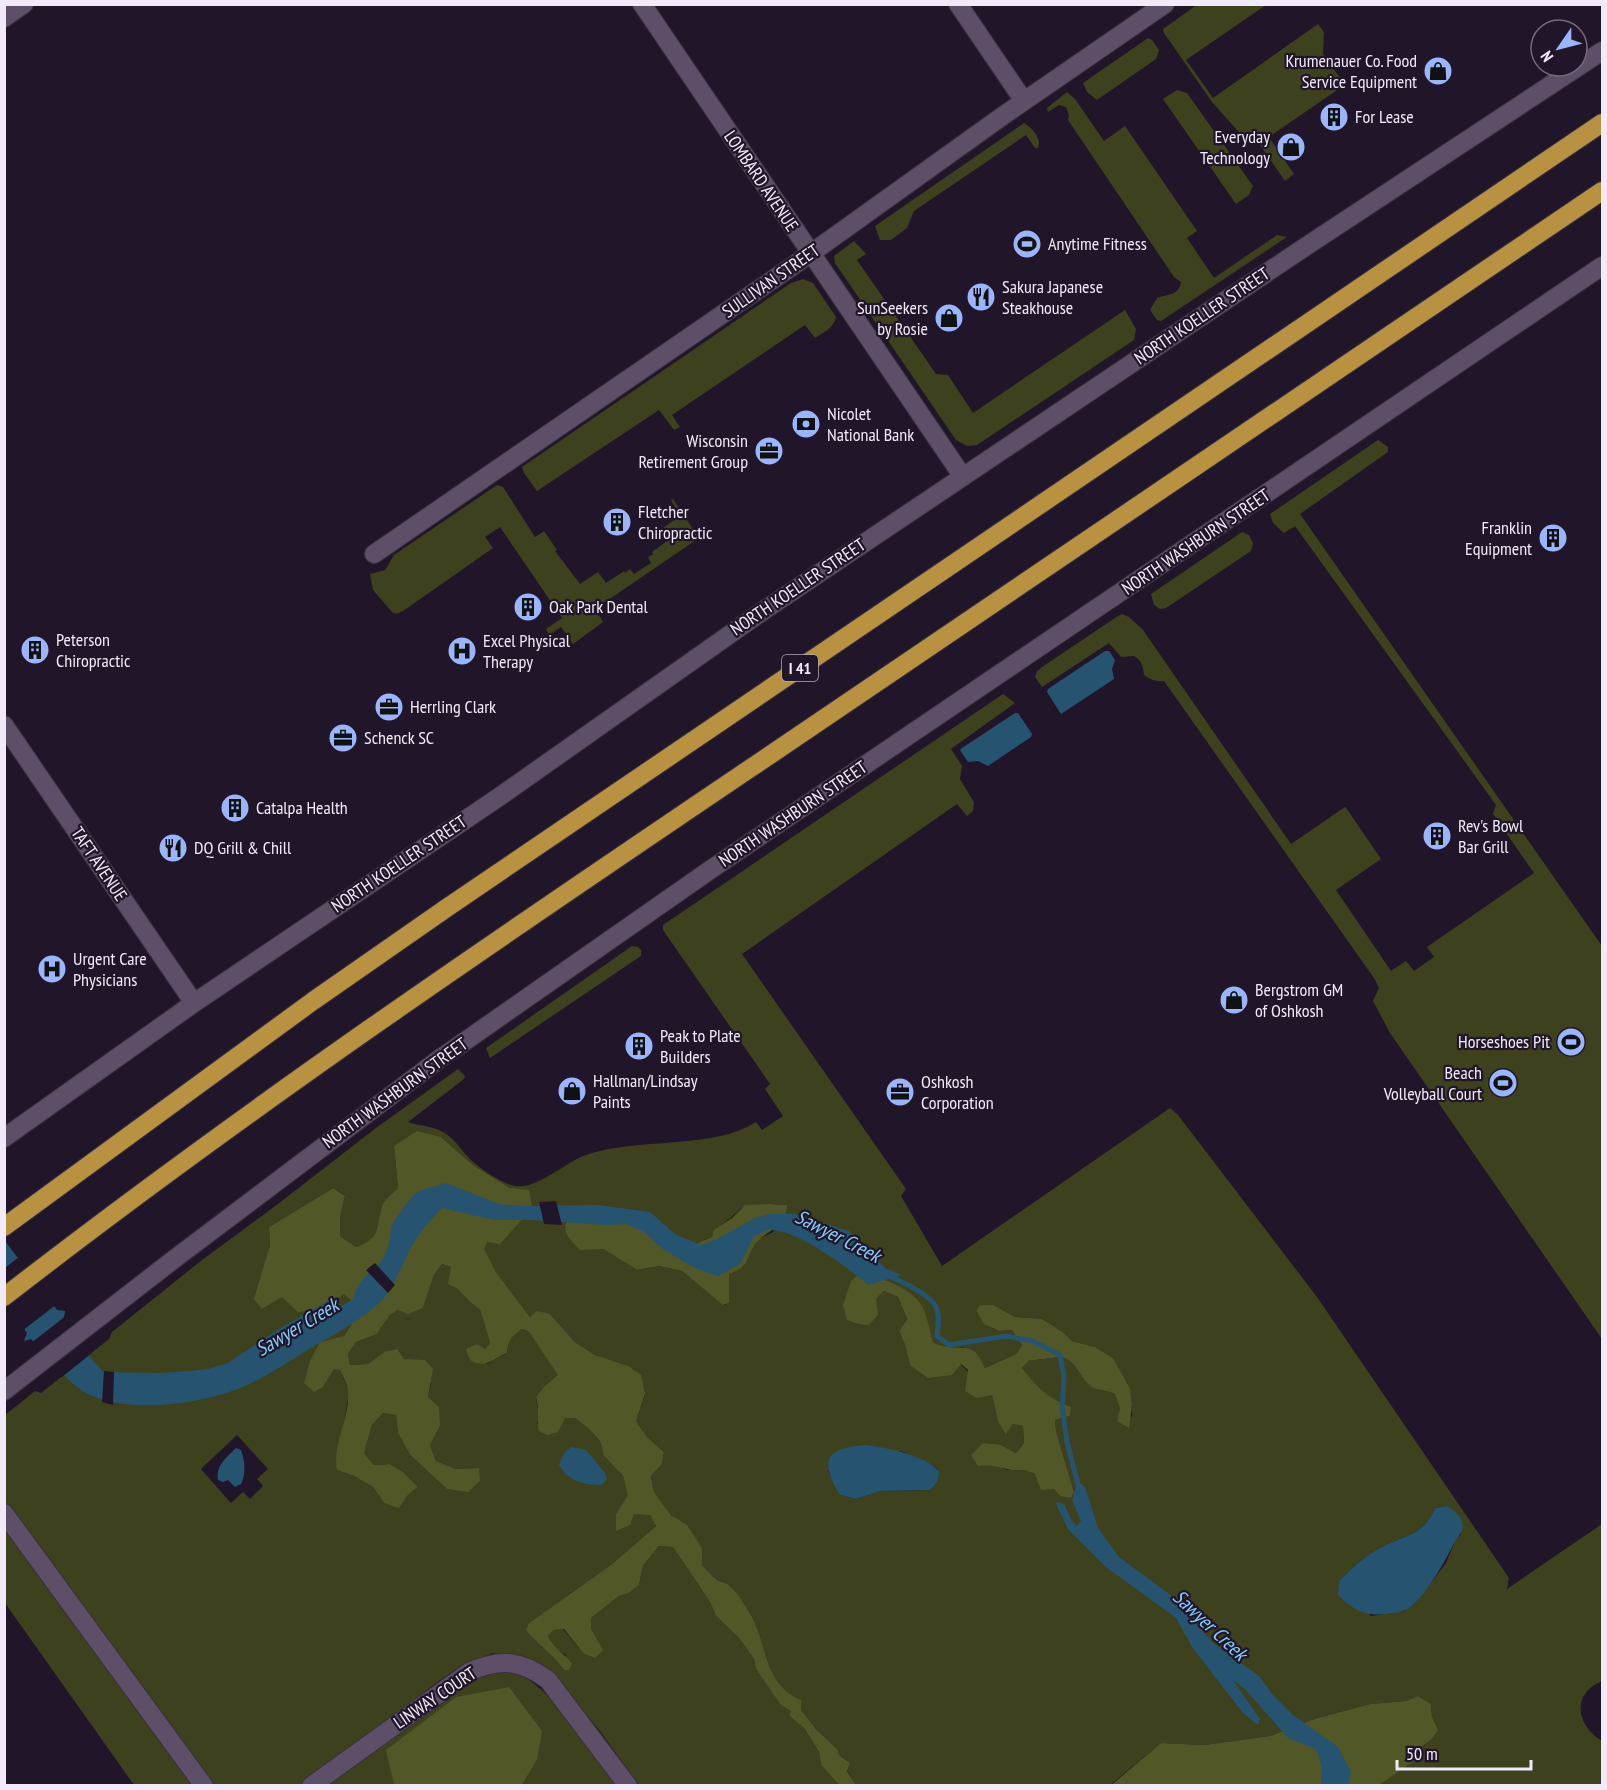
<svg xmlns="http://www.w3.org/2000/svg" width="1607" height="1790" viewBox="0 0 1607 1790" font-family="'PT Sans Narrow',sans-serif">
<style>
.green{fill:#3d411d;fill-rule:evenodd}
.forest{fill:#525728}
.water{fill:#265470}
.pier{fill:#211629}
.lines{fill:none;stroke-linecap:round;stroke-linejoin:round}
.stream{stroke:#265470;stroke-width:5}
.minor-casing{stroke:#393140;stroke-width:20}
.tertiary-casing{stroke:#393140;stroke-width:20}
.motorway-casing{stroke:#393140;stroke-width:20}
.minor{stroke:#5d4f67;stroke-width:18}
.tertiary{stroke:#5d4f67;stroke-width:18}
.motorway{stroke:#b89241;stroke-width:18}
.labels{text-anchor:middle;stroke-width:4.5;stroke-linejoin:round;paint-order:stroke}
.shield{fill:#211629;stroke:#b3aaba;stroke-width:1.5}
.shield-label{font-size:16px;font-weight:bold;fill:#f2eaf8}
.poi-label{font-size:18px;fill:#f2eaf8;stroke:#211629;text-anchor:start}
.street-label{font-size:18px;fill:#f2eaf8;stroke:#211629}
.water-label{font-size:20px;font-style:italic;fill:#84cdfc;stroke:#211629}
</style>
<rect width="100%" height="100%" fill="#211629"/>
<!-- green -->
<path class="green" d="M1198,4L1266,5L1186,60L1213,98L1318,24L1324,32L1323,54L1343,82V86L1269,137L1294,174L1285,181L1256,139H1245L1212,102L1164,33L1163,29Z
M1148,38L1152,40L1159,50L1156,59L1097,100L1087,92L1083,83Z
M1177,90L1187,93L1253,186L1249,195L1236,204L1163,99Z
M1067,92L1075,99L1104,141L1125,126L1197,231L1187,238L1214,278L1277,235L1287,237L1161,321L1157,320L1150,310L1157,298C1168,294 1179,296 1181,282L1174,277L1068,120L1069,115L1066,107L1059,105L1048,112L1047,108Z
M1024,123C1032,128 1042,138 1038,148H1035L1026,135L914,211L907,228L891,240H880L875,226Z
M854,241L866,254L857,260L936,374L948,375L973,413L1125,310L1136,329L1134,340L977,445L967,446L956,440L835,263L834,256Z
M803,279L813,283L836,317C834,328 824,332 815,338L805,325L672,415L680,427L674,430L659,410L537,491L524,473L522,467L791,283Z
M1378,440L1388,447V452L1300,514L1602,946V1339L1390,1033L1373,1001L1379,988L1374,978L1164,681C1156,682 1151,680 1144,675C1143,666 1142,661 1134,656L1121,657L1109,643L1042,687L1035,677L1037,671L1045,665L1118,616L1122,614L1129,617L1143,630L1291,844L1345,807L1349,812L1381,859L1336,890L1391,971L1406,961L1414,971L1434,957L1427,947L1534,873L1493,814L1496,805L1295,526L1284,533L1273,523L1270,514Z
M497,485L503,487L535,537L544,531L557,550L555,551L580,584L598,572L606,583L624,571L625,573L630,569L634,574L651,563L648,557L653,554L652,552L670,539L663,528L680,516L671,500L673,499L699,538L595,609L603,622L573,644L561,627L549,635L546,629L562,618L500,527L485,537L493,548L403,611L396,614L392,612L373,590L370,574L385,570L394,555Z
M1242,532L1249,535L1253,543L1251,551L1166,608L1160,609L1154,605L1151,594Z
M1003,694L1015,703L951,749L962,766L960,779L974,802L973,811L967,816L957,804L742,954L906,1189L901,1196L942,1266L1170,1108L1178,1115L1317,1297L1509,1578L1507,1589L1602,1524V1681C1571,1694 1576,1725 1602,1741V1785H1379L1417,1750L1431,1740L1432,1717L1431,1704L1418,1696L1406,1701L1370,1704L1314,1719L1270,1736L1204,1745L1161,1743L1110,1785H856L847,1770L850,1763L839,1755L838,1750L816,1729L801,1710V1700C761,1682 769,1642 748,1610C743,1602 738,1593 731,1587C728,1583 723,1583 719,1581C712,1578 707,1570 702,1565V1548L687,1526L671,1515L654,1492L651,1476L662,1464L664,1452L647,1437L636,1421L645,1395L610,1362L595,1355L575,1342L550,1314L530,1317L496,1272L483,1249L510,1188L473,1165L441,1137L394,1146L398,1188C393,1193 384,1199 382,1206C375,1228 382,1237 356,1247L340,1236V1217L345,1196L333,1188L269,1227L270,1245L264,1269L262,1309L282,1296L322,1309L344,1293L361,1309L344,1336L323,1387L334,1368L340,1370L349,1391L337,1470L354,1476L373,1487L384,1503L407,1496L418,1487L403,1472L390,1464L374,1465L364,1453L372,1425L383,1413L396,1414L398,1433L410,1455L447,1489L479,1468L456,1469L436,1461L430,1445L440,1426L428,1397L431,1383L404,1359L384,1352L368,1364L350,1365L348,1354L356,1342L377,1334L390,1315L398,1310L423,1308L434,1275L442,1264L451,1267L458,1288L470,1302L480,1310L490,1343L485,1349L487,1364L507,1353C508,1341 512,1336 522,1329L529,1332L559,1375L536,1397L539,1416L537,1424L565,1418H575L589,1429L600,1441L604,1456L623,1476L629,1495L616,1514H650L656,1526L612,1564L529,1623L542,1647L557,1658L564,1670L566,1655L553,1647L548,1636L554,1630L563,1629L583,1653L591,1629V1618L619,1596L629,1593L639,1585L643,1566L659,1546L673,1547L710,1602L716,1616L739,1638L754,1659L756,1669L791,1711L789,1716L804,1728L819,1752L821,1765L839,1785H639L600,1731L572,1698L515,1657L493,1653L459,1667L432,1686L381,1727L300,1785H210L5,1503V1415L35,1391L41,1393L109,1339L112,1332L202,1260L274,1207L376,1128L458,1069L465,1076L464,1079L408,1122C419,1126 433,1126 443,1132C456,1139 462,1152 472,1161C482,1170 499,1181 511,1185C535,1193 564,1162 586,1155C637,1137 713,1150 756,1122L762,1130L783,1116L765,1089L770,1084L663,930V925ZM769,1204L787,1205L773,1232L759,1239L750,1250L744,1266L729,1274V1303L724,1305L682,1271L659,1266L637,1270L603,1249L690,1246L712,1237C715,1227 733,1218 741,1208ZM881,1278C920,1299 922,1298 933,1342L943,1348L963,1347L985,1368L1016,1354L1022,1345L1012,1330L1000,1331L976,1310L994,1305L1015,1317L1042,1319L1063,1332L1072,1341L1095,1347L1113,1358L1131,1397L1132,1417L1120,1409L1115,1394C1108,1391 1098,1390 1092,1386C1082,1381 1078,1364 1067,1359C1059,1355 1040,1361 1030,1360L1022,1368L1036,1386L1070,1416L1055,1420L1056,1431L1074,1492L1054,1489L1035,1474L1024,1468L1008,1470L993,1465L978,1466L1001,1445L1016,1453L1024,1443L1023,1426L1013,1424L1006,1433L998,1422L992,1395L960,1364L910,1365L905,1345L899,1331L907,1319L898,1297L884,1291L876,1299ZM237,1435L268,1469L257,1479L263,1486L250,1499L243,1492L231,1503L201,1469ZM901,1451L934,1466L939,1471L934,1486L930,1490L881,1491L856,1499L840,1495L828,1471ZM1446,1506L1461,1534L1455,1541L1446,1563L1430,1584L1405,1611L1371,1616L1339,1581C1352,1568 1366,1554 1384,1546C1407,1534 1424,1535 1435,1508Z
M632,946L638,947L641,950V956L490,1058L486,1048Z
M4,1525L195,1785H134L5,1603Z
M492,1672C501,1672 511,1672 520,1675C551,1688 598,1757 620,1785H522L537,1760L387,1750L394,1785L324,1786L462,1684Z"/>
<!-- forest -->
<path class="forest" d="M417,1131L441,1137L473,1165L510,1188L529,1190L532,1208L500,1244L487,1242L484,1249L496,1272L530,1317L537,1311L550,1314L575,1342L595,1355L628,1366L641,1375L645,1394L636,1421L647,1437L664,1452L662,1464L651,1476L654,1492L671,1515L687,1525L702,1548V1565C707,1570 713,1578 719,1581C724,1583 728,1583 731,1587C738,1593 743,1602 748,1610C769,1642 761,1682 801,1700V1710L816,1729L838,1750L839,1755L850,1763L847,1771L856,1785H839L821,1765L819,1752L804,1728L789,1716L791,1711L781,1705L756,1669L754,1659L739,1638L716,1616L710,1602L673,1547L659,1546L643,1566L639,1585L629,1593L619,1596L591,1618V1629L603,1650L595,1658L583,1653L564,1629L554,1630L548,1636C554,1650 564,1652 572,1664L569,1670H564C554,1654 537,1645 526,1630L529,1623L612,1564L656,1526L650,1515L634,1514L630,1525L616,1531V1514L628,1495L623,1476L604,1456L600,1441L589,1429L575,1418H565L558,1432L547,1435L539,1431C536,1421 540,1410 536,1397L545,1386L558,1375L529,1332L522,1329C512,1336 508,1341 507,1353C491,1360 486,1369 470,1360L466,1349L477,1344L485,1349L490,1343L480,1310L470,1302L458,1289L448,1284L451,1267L442,1264L434,1275L423,1308L408,1314L398,1310L390,1315L377,1334L356,1342L348,1354L350,1365L368,1364L384,1352L397,1349L404,1359L425,1360L433,1369L428,1397L439,1407L440,1426L430,1445L436,1461L456,1469L479,1468L480,1481L468,1492L447,1489L410,1455L398,1433L396,1415L383,1413L372,1425L364,1453L374,1465L390,1464L403,1472L418,1487L407,1496L399,1508L384,1503L373,1487L354,1476L337,1470C332,1444 350,1419 348,1392C348,1385 343,1377 340,1370L334,1369L323,1387L314,1392L304,1383L310,1361L320,1342L344,1336L361,1309L344,1294L322,1309L298,1312L282,1297L262,1309L254,1299L270,1245L269,1227L333,1188L345,1196L340,1217V1236L356,1247C382,1237 375,1228 382,1206C384,1199 393,1193 398,1188L394,1146Z
M769,1204L787,1205C786,1226 772,1228 759,1240C751,1247 750,1256 745,1264C742,1269 734,1272 729,1274V1303L723,1305L682,1271L659,1266L637,1270L603,1249L580,1250C572,1242 563,1235 566,1223L570,1220L627,1222L690,1246L712,1237L714,1230L732,1218L745,1205Z
M861,1272C882,1279 914,1287 924,1310C928,1320 930,1331 933,1342C949,1352 964,1343 975,1352C979,1355 982,1363 985,1368L1016,1354L1022,1345L1012,1330L1000,1331L984,1324L976,1310L981,1305H994L1015,1317L1042,1319L1063,1332L1072,1341L1095,1347L1113,1358L1130,1389L1132,1405L1129,1428L1117,1421L1120,1409L1115,1394C1108,1391 1098,1390 1092,1387C1082,1381 1078,1365 1067,1359C1059,1355 1040,1361 1030,1360L1022,1368C1039,1389 1046,1397 1071,1407L1070,1416L1055,1420L1056,1431L1074,1492L1071,1498L1060,1496L1054,1489L1041,1490L1035,1474C1021,1467 1019,1472 1007,1469C993,1466 994,1465 978,1466L971,1455L983,1443L1001,1445L1016,1453L1024,1443L1023,1426L1013,1424L1006,1434L998,1422L992,1395L977,1398L965,1391L968,1370L961,1364L952,1375L928,1378L910,1365L905,1345L899,1331L907,1319L898,1297L884,1291L876,1299L878,1315L869,1325L859,1324L847,1320L843,1305L851,1281Z
M509,1687L542,1731L537,1760L522,1785H394L386,1750L456,1697Z
M1418,1696L1431,1704L1432,1717L1438,1730L1431,1740L1417,1750L1414,1761L1379,1785L1110,1786L1161,1743L1204,1745L1270,1736L1314,1719L1370,1704L1406,1701Z"/>
<!-- water -->
<path class="water" d="M1105,651H1109L1115,660L1112,669L1114,679L1061,714L1047,692L1048,689Z
M1015,713H1018L1032,734L1031,737L988,766L978,761L968,762L960,750L962,748Z
M446,1183L499,1204L524,1206L598,1205L650,1212L675,1234L701,1245L717,1239L757,1217L770,1214H795L849,1231L885,1268L902,1275L868,1285C849,1268 797,1230 771,1230C766,1230 759,1234 754,1236L740,1264L718,1276L695,1268L664,1250L644,1232L626,1224L606,1225L533,1220H494L442,1208C433,1218 423,1228 416,1239C402,1261 396,1288 377,1305C359,1321 337,1333 316,1345C294,1358 273,1373 249,1384C209,1404 127,1415 86,1393C64,1380 48,1357 31,1339L24,1341L27,1333L5,1303V1241L57,1310L65,1311L64,1317L90,1357L103,1372L161,1373L189,1371L208,1369L228,1363L279,1329L335,1297L337,1309L353,1299C360,1276 366,1279 380,1263C388,1253 390,1240 391,1228C391,1223 410,1198 415,1194C422,1188 437,1186 446,1183Z
M865,1445C886,1447 924,1455 939,1471C939,1479 936,1485 930,1490L881,1491L856,1499L840,1495C819,1461 825,1448 865,1445Z
M571,1447L586,1450L605,1473L607,1480L601,1485C584,1485 568,1481 559,1465L564,1453Z
M236,1448L241,1450C245,1460 246,1475 241,1484L235,1487L228,1480L223,1482L218,1480C215,1466 227,1457 236,1448Z
M1078,1481L1085,1487L1098,1528L1119,1557L1172,1596L1213,1643L1259,1676L1273,1695L1293,1715L1338,1747L1351,1772L1348,1785H1321L1322,1767L1316,1749L1288,1738L1245,1689L1233,1680L1260,1719L1258,1725L1243,1713L1192,1647L1176,1618L1106,1567L1068,1529L1055,1502L1064,1504L1072,1521L1077,1526L1081,1521L1072,1500Z
M1446,1506C1452,1509 1460,1514 1462,1522C1465,1532 1456,1538 1452,1547C1444,1564 1422,1601 1406,1610C1402,1612 1396,1613 1392,1613C1368,1618 1354,1611 1338,1595L1339,1581C1352,1568 1366,1554 1384,1546C1407,1534 1424,1535 1435,1508Z"/>
<!-- pier -->
<path class="pier" d="M556,1201L562,1225L544,1224L539,1202Z
M20,1256L57,1304L22,1331L4,1308L5,1268Z
M375,1263L395,1285L388,1293L366,1270Z
M67,1315L92,1353L62,1377L31,1343Z
M104,1371L114,1372L113,1405L102,1402Z"/>
<g class="lines">
<!-- stream -->
<path class="stream" d="M887,1275C901,1282 929,1293 936,1307C940,1315 938,1327 937,1336L949,1345L1006,1336L1033,1341L1060,1355L1064,1377L1062,1407L1067,1442L1079,1488"/>
<!-- minor casing -->
<g class="minor-casing">
<path id="minor" d="M642,4L963,477
M958,4L1024,101
M4,18L24,4
M374,554L810,254L1004,115L1165,4
M4,725L194,1003
M4,1138L194,1003L499,797L763,611L1302,249L1602,51
M4,1513L204,1786
M311,1786L469,1672C500,1658 521,1660 548,1680L628,1786"/>
</g>
<!-- tertiary casing -->
<g class="tertiary-casing">
<path id="tertiary" d="M4,1391L173,1260L438,1060L710,870L1602,266"/>
</g>
<!-- motorway casing -->
<g class="motorway-casing">
<path id="motorway" d="M4,1227L313,1001L448,907L1602,123
M4,1297C251,1105 511,930 770,755C1047,567 1325,379 1602,191"/>
</g>
<!-- minor -->
<use href="#minor" class="minor"/>
<!-- tertiary -->
<use href="#tertiary" class="tertiary"/>
<!-- motorway -->
<use href="#motorway" class="motorway"/>
</g>
<!-- icons -->
<defs>
<g id="shop-disc" transform="scale(1.5)"><circle r="9.5" fill="#9ab5fd" stroke="#211629"/><path d="M-5-2.5h2.3a2.7 3.5 0 0 1 5.4 0H5L5.5 6h-11ZM-1.5-2.5h3a1.5 2.3 0 0 0-3 0Z" fill="#111"/></g>
<g id="building-disc" transform="scale(1.5)"><circle r="9.5" fill="#9ab5fd" stroke="#211629"/><path d="M-4-6H4V6H1V3H-1V6H-4ZM-2.5-4.3h1.7v1.8h-1.7ZM.8-4.3h1.7v1.8H.8ZM-2.5-1h1.7V.8h-1.7ZM.8-1h1.7V.8H.8Z" fill="#111"/></g>
<g id="stadium-disc" transform="scale(1.5)"><circle r="9.5" fill="#9ab5fd" stroke="#211629"/><path d="M0-5a6.5 5 0 1 0 0 10a6.5 5 0 1 0 0-10ZM-3.5-1.8h7v3.6h-7Z" fill="#111"/></g>
<g id="restaurant-disc" transform="scale(1.5)"><circle r="9.5" fill="#9ab5fd" stroke="#211629"/><path d="M-5-6h1v4h1v-4h1v4h1v-4h1v5L-1.5 .5V6h-2V.5L-5-1ZM5-6V6H3V1.5H1.5Q1.5-4 5-6Z" fill="#111"/></g>
<g id="bank-disc" transform="scale(1.5)"><circle r="9.5" fill="#9ab5fd" stroke="#211629"/><path d="M-6-4H6V4H-6ZM0-2.3a2.3 2.3 0 1 0 0 4.6a2.3 2.3 0 1 0 0-4.6Z" fill="#111"/></g>
<g id="office-disc" transform="scale(1.5)"><circle r="9.5" fill="#9ab5fd" stroke="#211629"/><path d="M-6-3h4V-5.5h4V-3h4V5H-6ZM-1-4.5V-3h2v-1.5ZM-6 0V1H6V0Z" fill="#111"/></g>
<g id="hospital-disc" transform="scale(1.5)"><circle r="9.5" fill="#9ab5fd" stroke="#211629"/><path d="M-5-5h3v3.5h4V-5h3V5h-3V1.5h-4V5h-3Z" fill="#111"/></g>
</defs>
<g fill-rule="evenodd">
<use href="#shop-disc" x="1438" y="71"/>
<use href="#building-disc" x="1334" y="117"/>
<use href="#shop-disc" x="1291" y="147"/>
<use href="#stadium-disc" x="1027" y="244"/>
<use href="#restaurant-disc" x="981" y="297"/>
<use href="#shop-disc" x="949" y="318"/>
<use href="#bank-disc" x="806" y="424"/>
<use href="#office-disc" x="769" y="451"/>
<use href="#building-disc" x="617" y="522"/>
<use href="#building-disc" x="1553" y="538"/>
<use href="#building-disc" x="528" y="607"/>
<use href="#building-disc" x="35" y="650"/>
<use href="#hospital-disc" x="462" y="651"/>
<use href="#office-disc" x="389" y="707"/>
<use href="#office-disc" x="343" y="738"/>
<use href="#building-disc" x="235" y="808"/>
<use href="#building-disc" x="1437" y="836"/>
<use href="#restaurant-disc" x="173" y="848"/>
<use href="#hospital-disc" x="52" y="969"/>
<use href="#shop-disc" x="1234" y="1000"/>
<use href="#stadium-disc" x="1571" y="1042"/>
<use href="#building-disc" x="639" y="1046"/>
<use href="#stadium-disc" x="1503" y="1083"/>
<use href="#shop-disc" x="572" y="1091"/>
<use href="#office-disc" x="900" y="1092"/>
</g>
<g class="labels">
<!-- shield labels -->
<rect class="shield" x="782" y="655" width="36" height="26" rx="4.5"/>
<g class="shield-label">
<text x="800" y="674">I 41</text>
</g>
<!-- poi labels -->
<g class="poi-label">
<text x="1417" y="67" text-anchor="end">Krumenauer Co. Food<tspan x="1417" dy="21">Service Equipment</tspan></text>
<text x="1355" y="123">For Lease</text>
<text x="1270" y="143" text-anchor="end">Everyday<tspan x="1270" dy="21">Technology</tspan></text>
<text x="1048" y="250">Anytime Fitness</text>
<text x="1002" y="293">Sakura Japanese<tspan x="1002" dy="21">Steakhouse</tspan></text>
<text x="928" y="314" text-anchor="end">SunSeekers<tspan x="928" dy="21">by Rosie</tspan></text>
<text x="827" y="420">Nicolet<tspan x="827" dy="21">National Bank</tspan></text>
<text x="748" y="447" text-anchor="end">Wisconsin<tspan x="748" dy="21">Retirement Group</tspan></text>
<text x="638" y="518">Fletcher<tspan x="638" dy="21">Chiropractic</tspan></text>
<text x="1532" y="534" text-anchor="end">Franklin<tspan x="1532" dy="21">Equipment</tspan></text>
<text x="549" y="613">Oak Park Dental</text>
<text x="56" y="646">Peterson<tspan x="56" dy="21">Chiropractic</tspan></text>
<text x="483" y="647">Excel Physical<tspan x="483" dy="21">Therapy</tspan></text>
<text x="410" y="713">Herrling Clark</text>
<text x="364" y="744">Schenck SC</text>
<text x="256" y="814">Catalpa Health</text>
<text x="1458" y="832">Rev's Bowl<tspan x="1458" dy="21">Bar Grill</tspan></text>
<text x="194" y="854">DQ Grill &amp; Chill</text>
<text x="73" y="965">Urgent Care<tspan x="73" dy="21">Physicians</tspan></text>
<text x="1255" y="996">Bergstrom GM<tspan x="1255" dy="21">of Oshkosh</tspan></text>
<text x="660" y="1042">Peak to Plate<tspan x="660" dy="21">Builders</tspan></text>
<text x="1550" y="1048" text-anchor="end">Horseshoes Pit</text>
<text x="1482" y="1079" text-anchor="end">Beach<tspan x="1482" dy="21">Volleyball Court</tspan></text>
<text x="593" y="1087">Hallman/Lindsay<tspan x="593" dy="21">Paints</tspan></text>
<text x="921" y="1088">Oshkosh<tspan x="921" dy="21">Corporation</tspan></text>
</g>
<!-- street labels -->
<g class="street-label">
<text transform="translate(761 181) rotate(56)" y="6">LOMBARD AVENUE</text>
<text transform="translate(771 281) rotate(-35)" y="6">SULLIVAN STREET</text>
<text transform="translate(1202 316) rotate(-34)" y="6">NORTH KOELLER STREET</text>
<text transform="translate(1196 542) rotate(-34)" y="6">NORTH WASHBURN STREET</text>
<text transform="translate(798 587) rotate(-34)" y="6">NORTH KOELLER STREET</text>
<text transform="translate(793 814) rotate(-34)" y="6">NORTH WASHBURN STREET</text>
<text transform="translate(99 864) rotate(56)" y="6">TAFT AVENUE</text>
<text transform="translate(399 864) rotate(-34)" y="6">NORTH KOELLER STREET</text>
<text transform="translate(395 1093) rotate(-36)" y="6">NORTH WASHBURN STREET</text>
<text transform="translate(435 1698) rotate(-34)" y="6">LINWAY COURT</text>
</g>
<!-- water labels -->
<g class="water-label">
<text transform="translate(838 1236) rotate(27)" y="7">Sawyer Creek</text>
<text transform="translate(297 1327) rotate(-31)" y="7">Sawyer Creek</text>
<text transform="translate(1210 1625) rotate(43)" y="7">Sawyer Creek</text>
</g>
</g>
<!-- border -->
<rect width="1607" height="1790" fill="none" stroke="#f2eaf8" stroke-width="12"/>
<!-- north arrow -->
<g transform="translate(1559 48) rotate(235)"><circle r="28" fill="#211629" stroke="#756b7c" stroke-width="1.5"/>
<path d="M0-4.5L10 22L0 15L-10 22Z" fill="#9ab5fd"/>
<text y="-9" font-size="16" font-weight="bold" text-anchor="middle" fill="#f2eaf8">N</text>
</g>
<!-- scale -->
<path d="M1397 1760v9h134v-9" fill="none" stroke="#f2eaf8" stroke-width="3"/>
<text x="1406" y="1760" font-size="18" fill="#f2eaf8" stroke="#211629" stroke-width="4.5" paint-order="stroke">50 m</text>
</svg>
